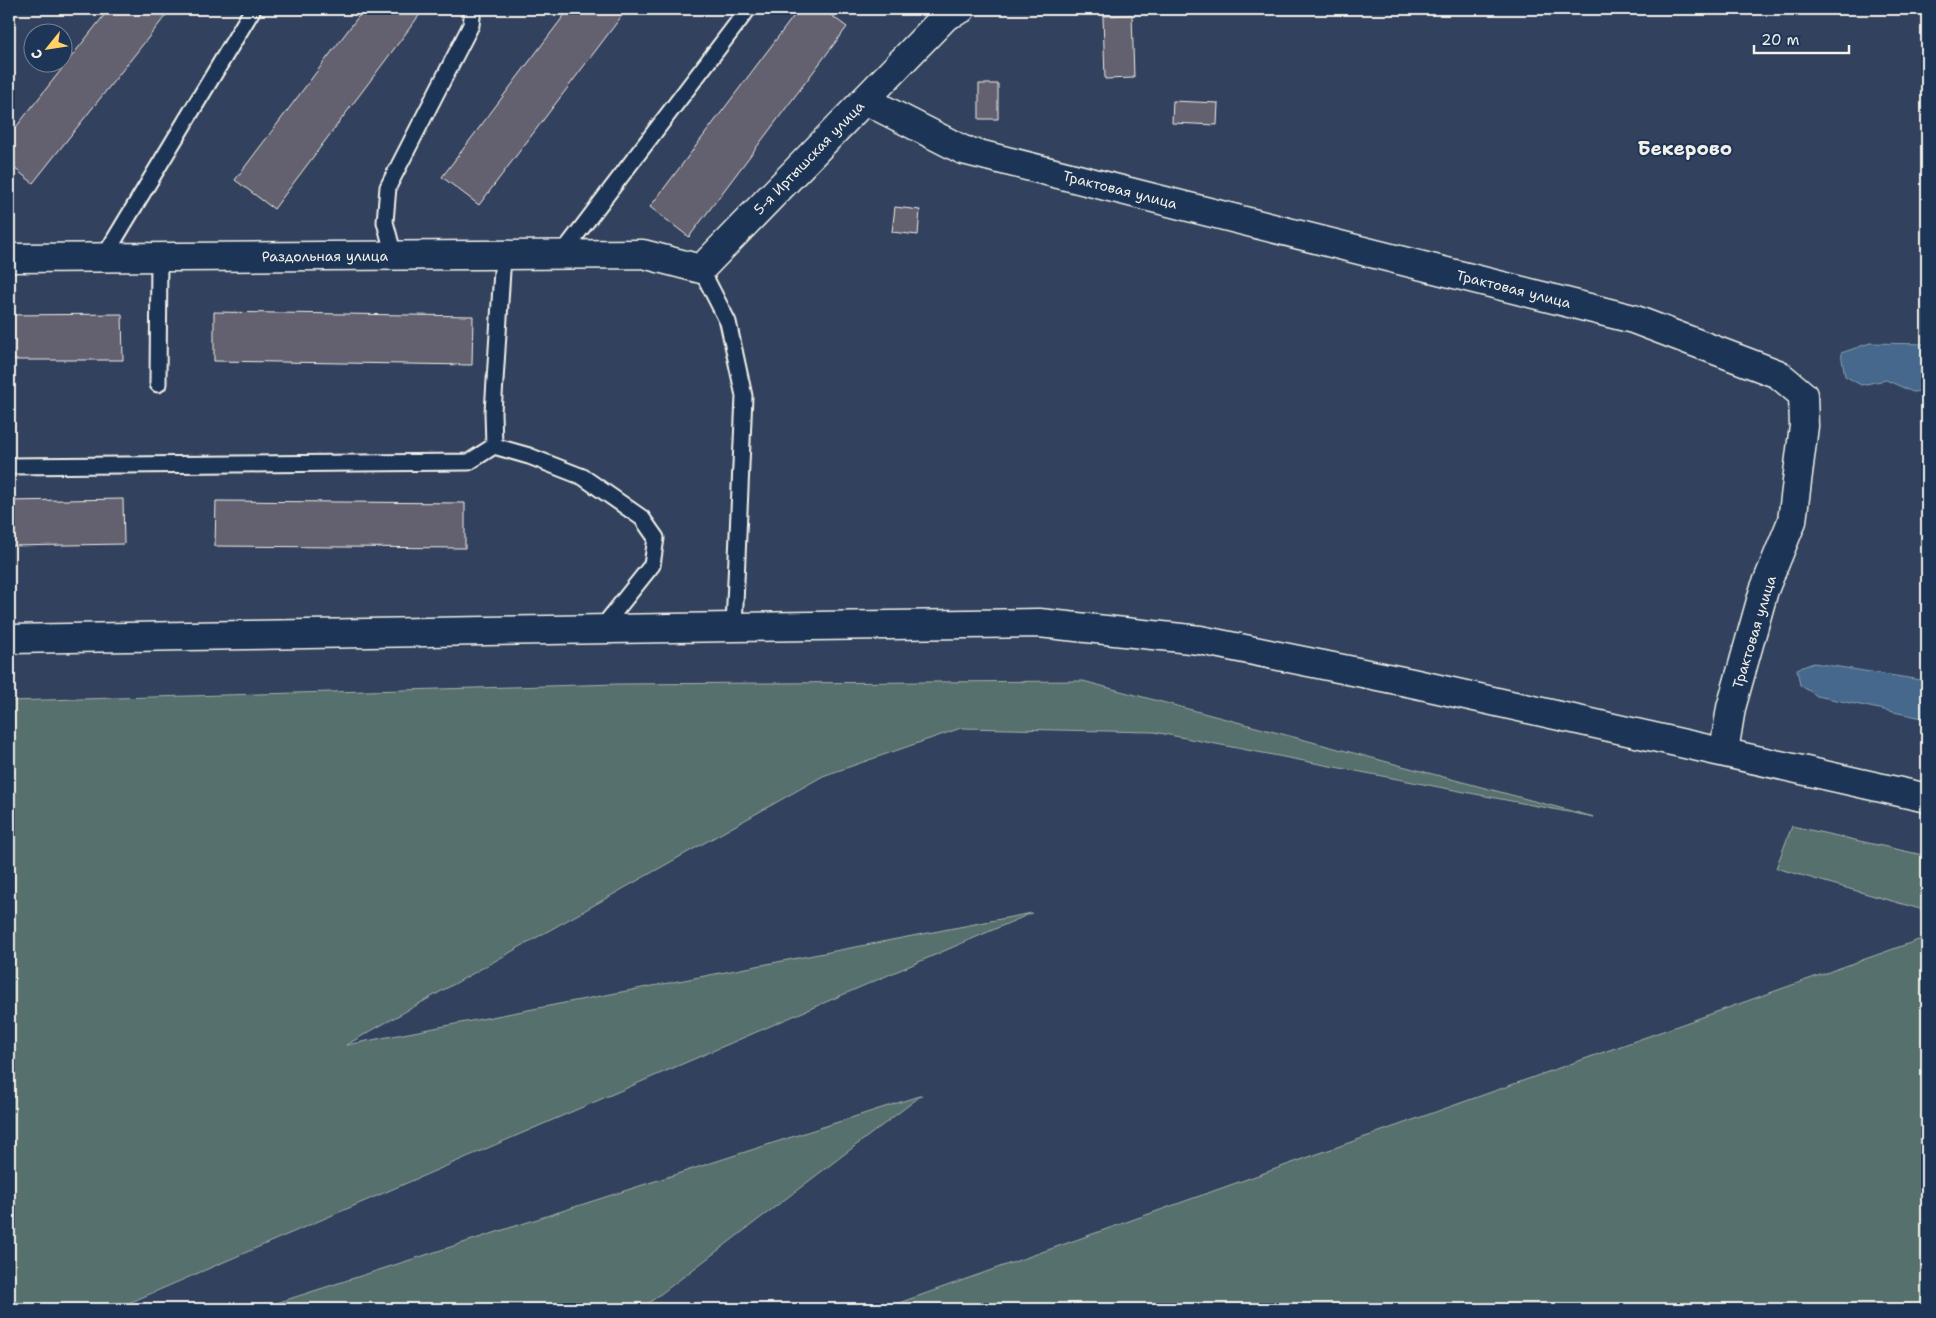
<svg xmlns="http://www.w3.org/2000/svg" width="1936" height="1318" viewBox="0 0 1936 1318" font-family="'Shantell Sans',sans-serif">
<style>
.green{fill:#57706d;stroke:#a6b0aa}
.water{fill:#45688c;stroke:#8b9fb1}
.building{fill:#646070;stroke:#f4f1e8}
.lines{fill:none;stroke-linecap:round;stroke-linejoin:round}
.service-casing{stroke:#f4f1e8;stroke-width:19}
.minor-casing{stroke:#f4f1e8;stroke-width:31}
.tertiary-casing{stroke:#f4f1e8;stroke-width:31}
.service{stroke:#1d3557;stroke-width:15}
.minor{stroke:#1d3557;stroke-width:28}
.tertiary{stroke:#1d3557;stroke-width:28}
.labels{text-anchor:middle;stroke-width:4;stroke-linejoin:round;paint-order:stroke}
.street-label{font-size:14px;fill:#f4f1e8;stroke:#1d3557}
.district-label{font-size:19px;font-weight:bold;fill:#f4f1e8;stroke:#1d3557}
</style>
<rect width="100%" height="100%" fill="#32425e"/>
<filter id="ink" filterUnits="userSpaceOnUse"><feTurbulence type="fractalNoise" baseFrequency=".02" numOctaves="2"/><feDisplacementMap in="SourceGraphic" scale="10" xChannelSelector="R" yChannelSelector="G"/><feConvolveMatrix kernelMatrix="1 2 1 2 8 2 1 2 1" color-interpolation-filters="sRGB"/></filter>
<g filter="url(#ink)">
<!-- green -->
<path class="green" d="M1083,681L1594,817L1154,732L961,728L823,776L346,1045L1032,913L115,1309H9V701L618,684Z
M1792,826L1927,856V911L1776,868Z
M1927,937V1309H882Z
M922,1095L641,1309H258Z"/>
<!-- water -->
<path class="water" d="M1870,343L1927,344V390L1913,392L1886,380L1861,385L1845,376L1841,353Z
M1814,663L1927,681V719L1817,696L1800,685L1797,669Z"/>
<!-- building -->
<path class="building" d="M109,9H171L33,183L9,164V136Z
M364,9H424L274,209L235,180Z
M569,9H627L479,205L442,177Z
M799,9H823L847,27L689,237L650,207Z
M1132,15L1134,78L1105,79L1103,16Z
M979,84H998V119H979Z
M1173,101L1218,103L1217,125L1172,123Z
M895,207L920,210L918,235L892,232Z
M214,312L473,316L472,365L214,361Z
M122,314L123,360H9V315Z
M123,499L124,544L9,546V501Z
M216,501L465,503V548L215,546Z"/>
<g class="lines">
<!-- service casing -->
<g class="service-casing">
<path id="service" d="M503,255L493,412L494,446L529,456L583,477L642,518L656,538L652,565L601,629
M561,255L748,9
M394,256L385,222L388,187L471,25L473,9
M104,257L253,9
M701,269L728,322L744,396L734,627
M158,384L159,257
M9,466L469,462L494,446"/>
</g>
<!-- minor casing -->
<g class="minor-casing">
<g id="minor">
<path id="s1" d="M865,100L963,150L1633,319L1778,374L1803,395L1804,426L1792,521L1764,590L1731,708L1724,751"/>
<path id="s2" d="M9,258L643,254L701,269L946,16L961,9"/>
</g>
</g>
<!-- tertiary casing -->
<g class="tertiary-casing">
<path id="tertiary" d="M9,639L734,627L1039,623L1200,640L1412,683L1927,798"/>
</g>
<!-- service -->
<use href="#service" class="service"/>
<!-- minor -->
<use href="#minor" class="minor"/>
<!-- tertiary -->
<use href="#tertiary" class="tertiary"/>
</g>
</g>
<g class="labels">
<!-- street labels -->
<g class="street-label">
<text dy="5" stroke="none"><textPath href="#s2" startOffset="849">5-я Иртышская улица</textPath></text>
<text dy="5" stroke="none"><textPath href="#s1" startOffset="272">Трактовая улица</textPath></text>
<text dy="5" stroke="none"><textPath href="#s2" startOffset="316">Раздольная улица</textPath></text>
<text dy="5" stroke="none"><textPath href="#s1" startOffset="678">Трактовая улица</textPath></text>
<text transform="translate(1754 632) rotate(-73)" y="5">Трактовая улица</text>
</g>
<!-- district labels -->
<g class="district-label">
<text x="1685" y="155">Бекерово</text>
</g>
</g>
<!-- margin -->
<rect width="1936" height="1318" fill="none" stroke="#1d3557" stroke-width="30"/>
<rect x="15" y="15" width="1906" height="1288" fill="none" stroke="#f4f1e8" stroke-width="2" filter="url(#ink)"/>
<!-- north arrow -->
<g transform="translate(48 48) rotate(240)"><circle r="24" fill="#1d3557" stroke="#738091"/>
<path d="M0-4L9 19L0 12L-9 19Z" fill="#ffd166"/>
<text y="-8" font-size="14" font-weight="bold" text-anchor="middle" fill="#f4f1e8">С</text>
</g>
<!-- scale -->
<path d="M1754 45v8h95v-8" fill="none" stroke="#f4f1e8" stroke-width="2.5"/>
<text x="1761" y="45" font-size="15" fill="#f4f1e8" stroke="#1d3557" stroke-width="4" paint-order="stroke">20 m</text>
</svg>
